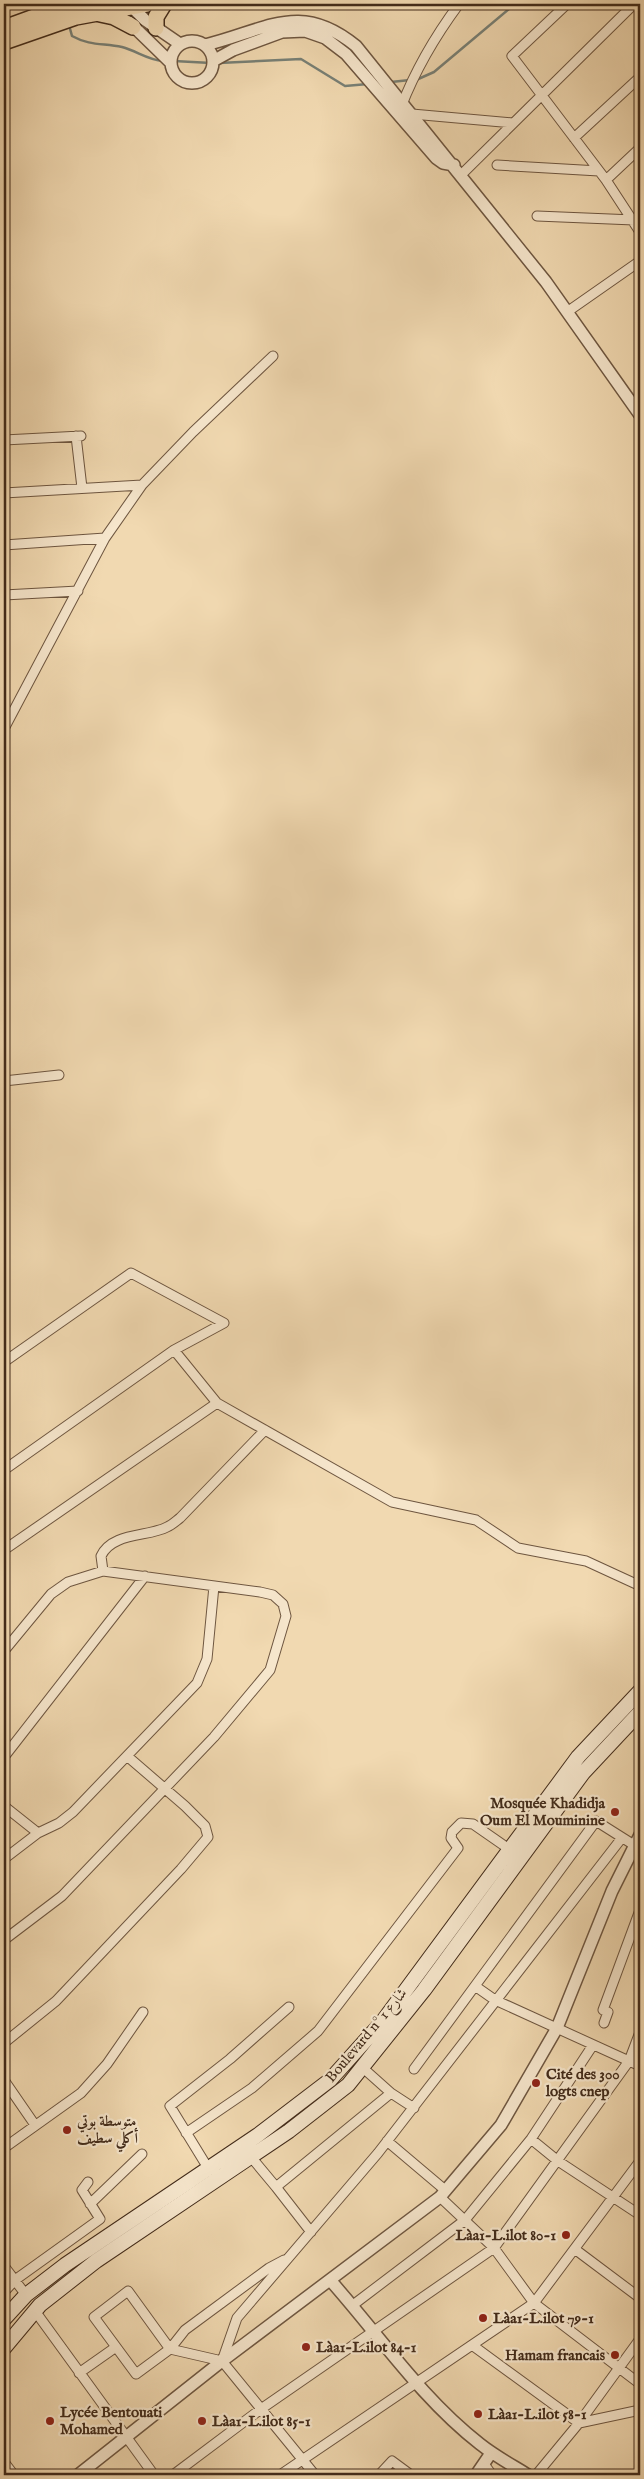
<svg xmlns="http://www.w3.org/2000/svg" width="644" height="2479" viewBox="0 0 644 2479" font-family="'IM FELL English',Amiri,serif">
<style>
.lines{fill:none;stroke-linecap:round;stroke-linejoin:round}
.stream{stroke:#788076;stroke-width:2.5}
.minor-casing{stroke:#6e5640;stroke-width:11}
.tertiary-casing{stroke:#6e5640;stroke-width:14}
.secondary-casing{stroke:#422b1a;stroke-width:16}
.trunk-casing{stroke:#422b1a;stroke-width:18}
.minor{stroke:#f6e6cc;stroke-width:9}
.tertiary{stroke:#f6e6cc;stroke-width:11}
.secondary{stroke:#f6e6cc;stroke-width:14}
.trunk{stroke:#f1d9b1;stroke-width:15}
.poi-dot{fill:#8f2418;stroke:#f6e6cc;stroke-width:2}
.labels{text-anchor:middle;stroke-width:4.5;stroke-linejoin:round;paint-order:stroke}
.poi-label{font-size:15px;font-weight:bold;fill:#422b1a;stroke:#f6e6cc;text-anchor:start}
.street-label{font-size:15px;fill:#422b1a;stroke:#f6e6cc}
</style>
<rect width="100%" height="100%" fill="#f1d9b1"/>
<filter id="stains"><feTurbulence type="fractalNoise" baseFrequency=".004" numOctaves="4"/><feColorMatrix values="0 0 0 0 .2 0 0 0 0 .09 0 0 0 0 .02 0 0 0 .5 -.17"/></filter>
<radialGradient id="worn" r=".72"><stop offset=".6" stop-color="#630" stop-opacity="0"/><stop offset="1" stop-color="#630" stop-opacity=".3"/></radialGradient>
<g class="lines">
<!-- stream -->
<path class="stream" d="M69,25L72,36C90,46 103,43 122,47C137,51 148,60 163,61
M174,61L211,63
M219,63L301,59L345,86L368,84
M416,80L434,72L515,4
M391,82L410,80"/>
<!-- minor casing -->
<g class="minor-casing">
<path id="minor" d="M567,4L512,56L606,180L640,232
M401,107C415,71 436,35 459,4
M412,114L513,123
M574,138L640,77
M497,165L599,171
M462,174L634,4
M606,180L640,148
M537,216L634,220
M567,312L640,261
M76,436L82,488
M4,440L81,436
M4,493L142,485
M4,545L105,538
M4,595L78,591
M5,727L105,538L142,485L193,432L273,356
M4,1081L59,1075
M4,1362L131,1273L224,1323L174,1350L217,1403L392,1502L476,1520L518,1548L586,1561L636,1584
M4,1470L174,1350
M4,1550L217,1403
M103,1571L101,1556C112,1532 149,1537 167,1527C172,1525 176,1521 180,1518L265,1430
M4,1651L51,1594L68,1582L103,1571L260,1592L273,1595L283,1604L286,1616L270,1670L214,1737L62,1896L4,1940
M4,1757L145,1576
M4,1806L38,1833
M4,1859L38,1833L59,1823L73,1812L197,1683L207,1659L214,1586
M475,1986L495,2000L640,2066
M604,2023L608,2012L603,2010L640,1910
M4,2043L56,2001L181,1869L208,1837L205,1826L185,1806L127,1756
M363,2068L391,2093
M414,2069L596,1821L634,1845
M4,2080L35,2125
M186,2133L252,2088L318,2031L458,1848L451,1838L452,1832L461,1823L473,1824L509,1849
M531,2139L558,2161L640,2215
M387,2141L445,2190
M4,2148L81,2093L107,2064L143,2012
M251,2157L276,2187
M208,2168L170,2106L230,2059L289,2007
M440,2197L494,2248L534,2303L640,2384
M90,2204L142,2154
M311,2232L276,2187L391,2093L414,2108
M576,2250L640,2298
M284,2260L269,2268L185,2330L170,2349L136,2374L94,2317L128,2291L170,2349L222,2361L315,2475
M4,2266L26,2295
M4,2292L15,2280L100,2219L82,2190L88,2182
M353,2305L465,2220L531,2139L593,2045
M35,2311L154,2475
M472,2345L579,2423L640,2410
M222,2361L237,2318L378,2153L621,1839
M79,2373L116,2347
M4,2462L14,2475
M484,2464L492,2475
M173,2475L261,2409L494,2248L629,2061L640,2032
M280,2475L534,2303L640,2161
M379,2475L392,2461L411,2475
M536,2475L579,2423L640,2339"/>
</g>
<!-- tertiary casing -->
<g class="tertiary-casing">
<path id="tertiary" d="M129,4L145,20L180,44
M129,22L170,62
M171 62a21 21 0 1 1 42 0a21 21 0 1 1-42 0Z
M205,45C267,30 300,0 356,46L546,282L640,415
M213,61L233,50L282,32L305,31L325,38L346,54L436,158L443,163L454,165
M330,2280C379,2335 421,2398 480,2444C495,2456 512,2465 528,2475
M78,2475L222,2361L440,2197L501,2125L557,2028L612,1891L640,1835
M476,2475L491,2453"/>
</g>
<!-- secondary casing -->
<g class="secondary-casing">
<path id="secondary" d="M4,2319L26,2295L65,2265L258,2135L330,2080L383,2021L578,1757L640,1691
M4,2348L40,2305L96,2261L289,2131L348,2085L424,1990L583,1773L640,1712"/>
</g>
<!-- trunk casing -->
<g class="trunk-casing">
<path id="trunk" d="M100,14L114,17L133,27
M4,28L70,4
M156,28V17L164,4
M4,42L76,17L147,4"/>
</g>
<!-- minor -->
<use href="#minor" class="minor"/>
<!-- tertiary -->
<use href="#tertiary" class="tertiary"/>
<!-- secondary -->
<use href="#secondary" class="secondary"/>
<!-- trunk -->
<use href="#trunk" class="trunk"/>
</g>
<!-- markers -->
<g class="poi-dot">
<circle cx="615" cy="1812" r="5"/>
<circle cx="536" cy="2083" r="5"/>
<circle cx="67" cy="2130" r="5"/>
<circle cx="566" cy="2235" r="5"/>
<circle cx="483" cy="2318" r="5"/>
<circle cx="306" cy="2347" r="5"/>
<circle cx="615" cy="2355" r="5"/>
<circle cx="478" cy="2414" r="5"/>
<circle cx="50" cy="2421" r="5"/>
<circle cx="202" cy="2421" r="5"/>
</g>
<g class="labels">
<!-- poi labels -->
<g class="poi-label">
<text x="605" y="1808" text-anchor="end">Mosquée Khadidja<tspan x="605" dy="17">Oum El Mouminine</tspan></text>
<text x="546" y="2079">Cité des 300<tspan x="546" dy="17">logts cnep</tspan></text>
<text x="77" y="2126">متوسطة بوتي<tspan x="77" dy="17">أكلي سطيف</tspan></text>
<text x="556" y="2240" text-anchor="end">Làa1-L.ilot 80-1</text>
<text x="493" y="2323">Làa1-L.ilot 79-1</text>
<text x="316" y="2352">Làa1-L.ilot 84-1</text>
<text x="605" y="2360" text-anchor="end">Hamam francais</text>
<text x="60" y="2417">Lycée Bentouati<tspan x="60" dy="17">Mohamed</tspan></text>
<text x="488" y="2419">Làa1-L.ilot 58-1</text>
<text x="212" y="2426">Làa1-L.ilot 85-1</text>
</g>
<!-- street labels -->
<g class="street-label">
<text transform="translate(366 2035) rotate(-50)" y="5">Boulevard n° شارع 1</text>
</g>
</g>
<!-- margin -->
<rect width="644" height="2479" fill="none" stroke="#f1d9b1" stroke-width="20"/>
<rect x="5" y="5" width="634" height="2469" fill="none" stroke="#422b1a" stroke-width="2.5"/>
<rect x="10" y="10" width="624" height="2459" fill="none" stroke="#422b1a"/>
<rect width="100%" height="100%" filter="url(#stains)"/>
<rect width="100%" height="100%" fill="url(#worn)"/>
</svg>
